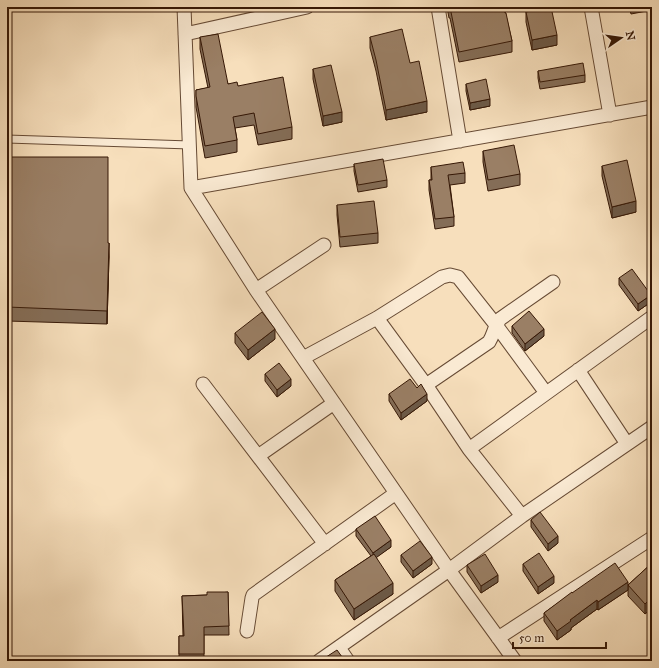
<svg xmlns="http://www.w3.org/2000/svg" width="659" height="668" viewBox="0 0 659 668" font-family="'IM FELL Great Primer',serif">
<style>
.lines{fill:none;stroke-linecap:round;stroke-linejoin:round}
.lane-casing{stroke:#664a34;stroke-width:9}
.street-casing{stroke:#664a34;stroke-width:15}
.lane{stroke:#faead3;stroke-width:7}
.street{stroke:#faead3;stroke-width:13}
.wall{fill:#846d57;stroke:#361806}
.shaded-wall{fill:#6c5947;stroke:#361806}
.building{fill:#9a7f65;stroke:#361806}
</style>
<rect width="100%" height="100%" fill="#f7dfbc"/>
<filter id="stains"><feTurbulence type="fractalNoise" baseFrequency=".005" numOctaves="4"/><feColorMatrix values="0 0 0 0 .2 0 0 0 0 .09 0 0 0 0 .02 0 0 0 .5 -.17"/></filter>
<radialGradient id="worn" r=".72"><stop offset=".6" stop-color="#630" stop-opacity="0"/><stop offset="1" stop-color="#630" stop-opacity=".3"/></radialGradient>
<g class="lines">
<!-- lane casing -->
<g class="lane-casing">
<path id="lane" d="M7,139L190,145"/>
</g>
<!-- street casing -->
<g class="street-casing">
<path id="street" d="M184,7L191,188L256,290L449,570L515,661
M438,7L460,141
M591,7L610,115
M185,34L307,7
M191,188L652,107
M256,290L324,245
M377,318L426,385L469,449L522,516
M303,358L377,318L442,277L450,275L458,277L496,325L546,393
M578,370L627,444
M203,384L325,544
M426,385L489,342C494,334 494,327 500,319L553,282
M469,449L652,317
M258,456L334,403
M247,631L252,598L253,595L396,493
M498,638L652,538
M339,648L348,661
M319,661L449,570L522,516L652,427"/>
</g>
<!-- lane -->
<use href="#lane" class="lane"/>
<!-- street -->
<use href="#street" class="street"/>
</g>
<!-- wall -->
<path class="wall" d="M201,7H225L202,11Z
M447,7H504L512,41V52L459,62L450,18H449Z
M629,7H652V10L631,14Z
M526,12L557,45L532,50L526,22Z
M200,37L228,84L238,86L292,127V139L258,145L254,125L235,128L237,140V152L205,158L196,107V90L208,88L200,49Z
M370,37L427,112L386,120L376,71L370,48Z
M313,69L342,122L323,126L313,79Z
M538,71L585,75V82L540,89L538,78Z
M466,84L490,106L470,110L466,91Z
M483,151L520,174V185L488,191L483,162Z
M7,157L108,243L109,257L107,324L7,321Z
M354,164L387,180V187L358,192L354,171Z
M602,166L636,212L612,218L602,176Z
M431,167L465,173V183L450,185L454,217V226L435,229L429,190V180H431Z
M337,205L378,233V243L340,247L337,215Z
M619,278L651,302L638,311L619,285Z
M512,326L544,336L525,351L512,333Z
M235,333L275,339L248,360L235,343Z
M265,374L291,386L277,397L265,381Z
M417,388L427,401L401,420L389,401V394Z
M531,520L558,543L548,551L531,527Z
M356,529L391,547L376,557L393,594L354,620L335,591V580L371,556L356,536Z
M401,555L432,564L413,578L401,562Z
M652,563V608L645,614L628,596V585Z
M523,564L554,583L538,594L523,571Z
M467,565L498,582L481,593L467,572Z
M628,590L598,610L597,609L571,628V630L557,640L544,621V613L572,593Z
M228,592L229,635H204V661H179V636H183L182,596L207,595Z"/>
<!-- shaded-wall -->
<path class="shaded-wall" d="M557,35V45L532,50V40Z
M490,99V106L470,110V103Z
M427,101V112L386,120V110Z
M342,112V122L323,126V116Z
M636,201V212L612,218V207Z
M109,243V257L107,324V311Z
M651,295V302L638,311V304Z
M275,329V339L248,360V350Z
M544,329V336L525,351V344Z
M291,379V386L277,397V390Z
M427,394V401L401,420V413Z
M558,536V543L548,551V544Z
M391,540V547L373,560V553Z
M432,557V564L413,578V571Z
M498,575V582L481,593V586Z
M554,576V583L538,594V587Z
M628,582V590L598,610V602Z
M393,583V594L354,620V609Z
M652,597V608L645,614V604Z
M597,600V609L571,628V630L557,640V631L570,620Z"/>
<!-- building -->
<path class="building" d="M449,7H504L505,13H506L512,41L459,52L450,7Z
M551,7L557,35L532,40L526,12Z
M402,29L410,63L419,61L427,101L386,110L376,60L370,37Z
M218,34L228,84L237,82L238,86L283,77L292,127L258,134L254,113L233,117L237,140L205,146L196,96V90L210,87L200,37Z
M583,63L585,75L540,82L538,71Z
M331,65L342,112L323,116L313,69Z
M486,79L490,99L470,103L466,84Z
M514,145L520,174L488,180L483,151Z
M7,157H108V243H109L107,311L7,307Z
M383,159L387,180L358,185L354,164Z
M627,160L636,201L612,207L602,166Z
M463,162L465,173L448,175L454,217L435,219L429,180H432L431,167Z
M374,201L378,233L340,237L337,205Z
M632,269L651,295L638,304L619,278Z
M529,311L544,329L525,344L512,326Z
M262,312L275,329L248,350L235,333Z
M279,363L291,379L277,390L265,374Z
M410,379L417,388L421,384L427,394L401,413L389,394Z
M540,512L558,536L548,544L531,520Z
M375,516L391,540L373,553L356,529Z
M420,541L432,557L413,571L401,555Z
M539,553L554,576L538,587L523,564Z
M374,554L393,583L354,609L335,580Z
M485,554L498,575L481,586L467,565Z
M615,563L628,582L598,602L597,600L570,620L571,621L557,631L544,613L572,592V593Z
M652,563V597L645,604L628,585Z
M207,592H228L229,626L204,627V654H179V636H184L182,596L207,595Z
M337,650L345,661H320Z"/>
<!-- margin -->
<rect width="659" height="668" fill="none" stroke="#f7dfbc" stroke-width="24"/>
<rect x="8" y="8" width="643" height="652" fill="none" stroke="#361806" stroke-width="2"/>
<rect x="12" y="12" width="635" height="644" fill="none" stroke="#361806"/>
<!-- north arrow -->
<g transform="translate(621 38) rotate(77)" stroke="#faead3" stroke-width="3" paint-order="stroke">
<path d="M0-3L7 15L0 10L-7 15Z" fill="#361806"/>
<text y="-6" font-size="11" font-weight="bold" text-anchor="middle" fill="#361806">N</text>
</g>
<!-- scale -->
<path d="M513 642v6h93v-6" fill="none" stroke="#361806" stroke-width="2"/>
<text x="519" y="642" font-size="12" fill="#361806" stroke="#faead3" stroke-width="3" paint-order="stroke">50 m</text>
<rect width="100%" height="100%" filter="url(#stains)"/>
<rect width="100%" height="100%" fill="url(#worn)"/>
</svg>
